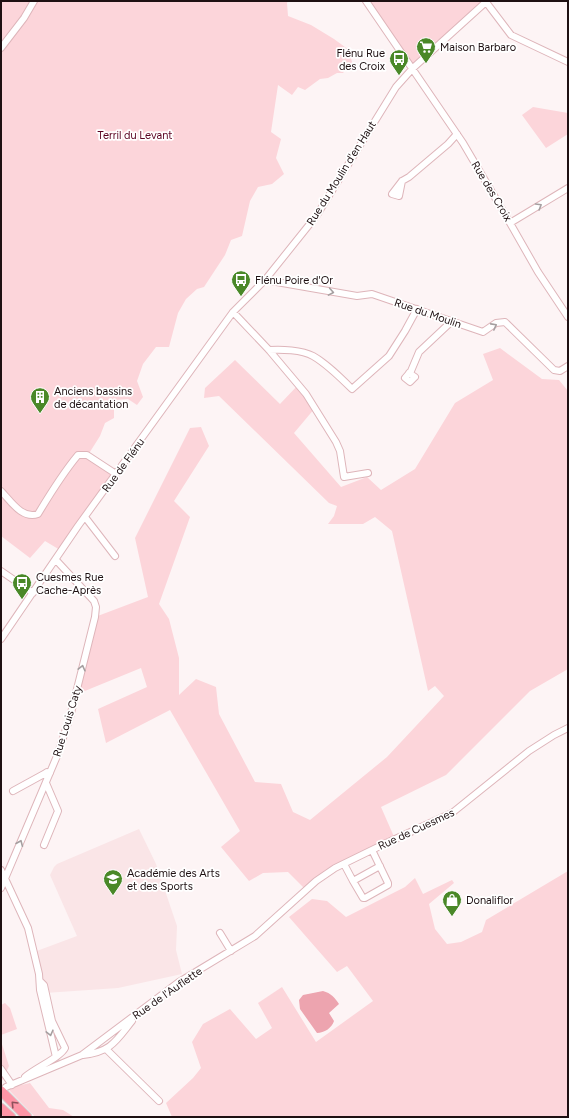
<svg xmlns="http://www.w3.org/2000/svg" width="569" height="1118" viewBox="0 0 569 1118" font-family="Figtree,sans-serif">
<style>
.built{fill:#fae5e7}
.green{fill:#fcd5da}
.water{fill:#eda4af}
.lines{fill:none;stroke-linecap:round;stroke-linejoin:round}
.minor-casing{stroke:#deb5ba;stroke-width:8}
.highway-casing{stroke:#d6d4d4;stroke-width:11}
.minor{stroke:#fff;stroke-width:6}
.highway{stroke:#fe95a6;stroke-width:9}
.oneway{stroke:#a59fa0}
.oneway2{stroke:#8e525c}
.labels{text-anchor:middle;stroke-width:3.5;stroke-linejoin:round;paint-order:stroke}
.poi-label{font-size:11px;fill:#1e1012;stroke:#fff;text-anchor:start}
.park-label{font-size:11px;fill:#5a0321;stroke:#fff}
.street-label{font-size:11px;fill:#1e1012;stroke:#fff}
</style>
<rect width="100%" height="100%" fill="#fdf4f5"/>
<!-- built -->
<path class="built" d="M139,829L156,864L177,926L176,950L182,974L118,988L45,993L34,952L77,936L50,875L54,867L57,864Z"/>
<!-- green -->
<path class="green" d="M1,1H288L287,3L288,16L311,25L334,39L349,50L352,62L343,73H337L328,78L320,79L305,90L298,87L292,95L278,85L271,132L281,139L276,158L284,174L272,184L258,187L250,201L242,236L231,240L225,255L204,287L197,289L186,299L178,313L169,347H156L143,364L137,381L143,397L137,405L128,399L114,400V418L105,423L100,436L88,455L116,474L60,550L45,541L30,558L1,536Z
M365,1H487L413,68Z
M533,107L568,113V134L546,148L522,115Z
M500,348L542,379L559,380L568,391V669L530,691L446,775L381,807L395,839L335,868L306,890L288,872L263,873L249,881L221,847L240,831L170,710L106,743L98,709L147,687L141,668L75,695L95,617L148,597L135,538L190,428L201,427L209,446L174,501L190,517L159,604L169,619L179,658V695L196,679L216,687L219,714L255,782L281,784L293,812L310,820L387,757L444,696L435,686L428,691L392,531L375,517L363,524H328L334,516L337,506L329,503L219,396L204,398L205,388L235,360L280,404L299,384L315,408L294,433L341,487L367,477L381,490L415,469L455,403L493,380L483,354Z
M568,871V1117H172L166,1103L193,1078L201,1068L192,1042L203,1024L230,1009L256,1039L272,1028L258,1003L282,987L316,1042L373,1001L347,966L337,972L289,917L312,899L327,901L346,917L405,887L415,878L423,894L452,880L454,883L429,904L435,929L447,944L461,942L482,932L486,920Z
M5,1003L10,1008L17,1029L1,1035V1005Z
M1,1041L9,1066L1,1083Z
M30,1083L49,1108L63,1110L74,1117H35L9,1090L17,1086Z"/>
<!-- water -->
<path class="water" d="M323,991C331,993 335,998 339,1004L329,1013L334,1021C332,1028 324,1033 317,1033L300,1009L299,1000L303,995Z"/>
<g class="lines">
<!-- minor casing -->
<g class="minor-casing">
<path id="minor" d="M366,1L463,143L510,223L538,272L568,317
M486,2L511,35L568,62
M1,48L24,18L34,1
M402,181L399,196L392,194L402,181L409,177L448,144L457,134
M510,223L568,188
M265,280L357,296L372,294L483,332L496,323L505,322L554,370L560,371L568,366
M233,312L269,350L306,394L336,442L340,451L344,477L368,473
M269,350C281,349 302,350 313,356C327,364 340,377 352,389L389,356L405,331L417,309
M409,373L415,377L410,382L405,378L411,371L419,352L452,321
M1,491C10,500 22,520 38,514C50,494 63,473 78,455H87L116,474
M85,517L115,556
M1,571L33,593
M1,639L78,526L233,312L265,280L317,215L396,87L413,68L487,1
M13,791L44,774L47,772L50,773
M44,845L58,811L46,783
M344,864L353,881L380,866
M1,870L28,928L39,974L40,990L56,1057
M353,881L363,898H365L388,885V883L372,850
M1,888L57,756L70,717L95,617L96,607L94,601L56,560
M220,933L231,951
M106,1049L159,1101
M83,1055C111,1052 116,1041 132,1021
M1,1069L12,1085
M25,1077C35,1068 61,1057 65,1048L52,1021L44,985L40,981
M6,1087L82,1055L179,982L255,936L316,881L335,868L380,846L452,813L529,751L554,735L568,728"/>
</g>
<!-- highway casing -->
<g class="highway-casing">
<path id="highway" d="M1,1091L27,1117
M1,1108L11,1117"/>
</g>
<!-- minor -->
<use href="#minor" class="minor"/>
<!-- highway -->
<use href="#highway" class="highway"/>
</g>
<!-- one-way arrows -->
<defs><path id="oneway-chevron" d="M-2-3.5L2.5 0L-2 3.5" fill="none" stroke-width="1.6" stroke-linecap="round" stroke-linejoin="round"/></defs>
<g class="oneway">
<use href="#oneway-chevron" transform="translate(539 206) rotate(-31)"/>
<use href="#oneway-chevron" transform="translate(331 292) rotate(10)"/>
<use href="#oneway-chevron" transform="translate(494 326) rotate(-28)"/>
<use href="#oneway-chevron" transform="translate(82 668) rotate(-76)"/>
<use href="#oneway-chevron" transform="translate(20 843) rotate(-67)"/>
<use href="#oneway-chevron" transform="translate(50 1033) rotate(76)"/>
</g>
<use class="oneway2" href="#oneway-chevron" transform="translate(14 1104) rotate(-134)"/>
<!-- icons -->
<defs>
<g id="supermarket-pin" transform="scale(1)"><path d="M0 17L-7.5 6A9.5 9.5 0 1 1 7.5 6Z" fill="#4a8828" stroke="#fff"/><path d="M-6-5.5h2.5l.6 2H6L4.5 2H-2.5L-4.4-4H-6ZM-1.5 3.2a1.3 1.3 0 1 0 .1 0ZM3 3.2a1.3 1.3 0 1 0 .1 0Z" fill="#fff"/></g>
<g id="bus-pin" transform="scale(1)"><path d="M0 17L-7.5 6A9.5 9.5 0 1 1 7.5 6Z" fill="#4a8828" stroke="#fff"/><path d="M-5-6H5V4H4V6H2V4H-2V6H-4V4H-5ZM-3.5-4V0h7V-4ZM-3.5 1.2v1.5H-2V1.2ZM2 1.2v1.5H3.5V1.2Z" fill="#fff"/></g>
<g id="building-pin" transform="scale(1)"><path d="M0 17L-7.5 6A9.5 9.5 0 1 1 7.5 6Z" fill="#4a8828" stroke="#fff"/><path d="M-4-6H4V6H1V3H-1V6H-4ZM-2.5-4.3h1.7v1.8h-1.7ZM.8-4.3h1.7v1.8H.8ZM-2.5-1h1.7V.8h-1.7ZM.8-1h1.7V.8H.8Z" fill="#fff"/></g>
<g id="university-pin" transform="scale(1)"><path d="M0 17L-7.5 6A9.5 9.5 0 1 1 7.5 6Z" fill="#4a8828" stroke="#fff"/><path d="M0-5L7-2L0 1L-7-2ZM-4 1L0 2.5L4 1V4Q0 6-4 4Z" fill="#fff"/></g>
<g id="shop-pin" transform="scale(1)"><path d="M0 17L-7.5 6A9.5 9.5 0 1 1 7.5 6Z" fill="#4a8828" stroke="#fff"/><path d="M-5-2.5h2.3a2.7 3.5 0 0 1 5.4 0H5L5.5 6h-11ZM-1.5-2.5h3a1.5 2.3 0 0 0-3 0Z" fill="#fff"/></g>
</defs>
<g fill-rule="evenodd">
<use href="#supermarket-pin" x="426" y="47"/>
<use href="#bus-pin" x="399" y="59"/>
<use href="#bus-pin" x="241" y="280"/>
<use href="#building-pin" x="40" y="397"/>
<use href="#bus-pin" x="22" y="583"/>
<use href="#university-pin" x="113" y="879"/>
<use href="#shop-pin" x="452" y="900"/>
</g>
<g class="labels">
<!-- poi labels -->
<g class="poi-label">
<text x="440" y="51">Maison Barbaro</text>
<text x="385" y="57" text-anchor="end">Flénu Rue<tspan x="385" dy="13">des Croix</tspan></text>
<text x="255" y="284">Flénu Poire d'Or</text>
<text x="54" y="395">Anciens bassins<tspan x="54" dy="13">de décantation</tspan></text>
<text x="36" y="581">Cuesmes Rue<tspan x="36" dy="13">Cache-Après</tspan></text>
<text x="127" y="877">Académie des Arts<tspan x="127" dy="13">et des Sports</tspan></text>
<text x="466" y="904">Donaliflor</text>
</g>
<!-- park labels -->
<g class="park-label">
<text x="135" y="139">Terril du Levant</text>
</g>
<!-- street labels -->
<g class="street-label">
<text transform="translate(341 173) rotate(-58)" y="4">Rue du Moulin d'en Haut</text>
<text transform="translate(492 191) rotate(59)" y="4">Rue des Croix</text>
<text transform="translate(428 313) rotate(19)" y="4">Rue du Moulin</text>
<text transform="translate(123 465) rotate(-54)" y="4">Rue de Flénu</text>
<text transform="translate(67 721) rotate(-73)" y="4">Rue Louis Caty</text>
<text transform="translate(416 829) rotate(-25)" y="4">Rue de Cuesmes</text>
<text transform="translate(167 993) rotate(-35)" y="4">Rue de l'Auflette</text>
</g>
</g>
<!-- border -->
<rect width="569" height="1118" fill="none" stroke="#1e1012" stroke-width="4"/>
</svg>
